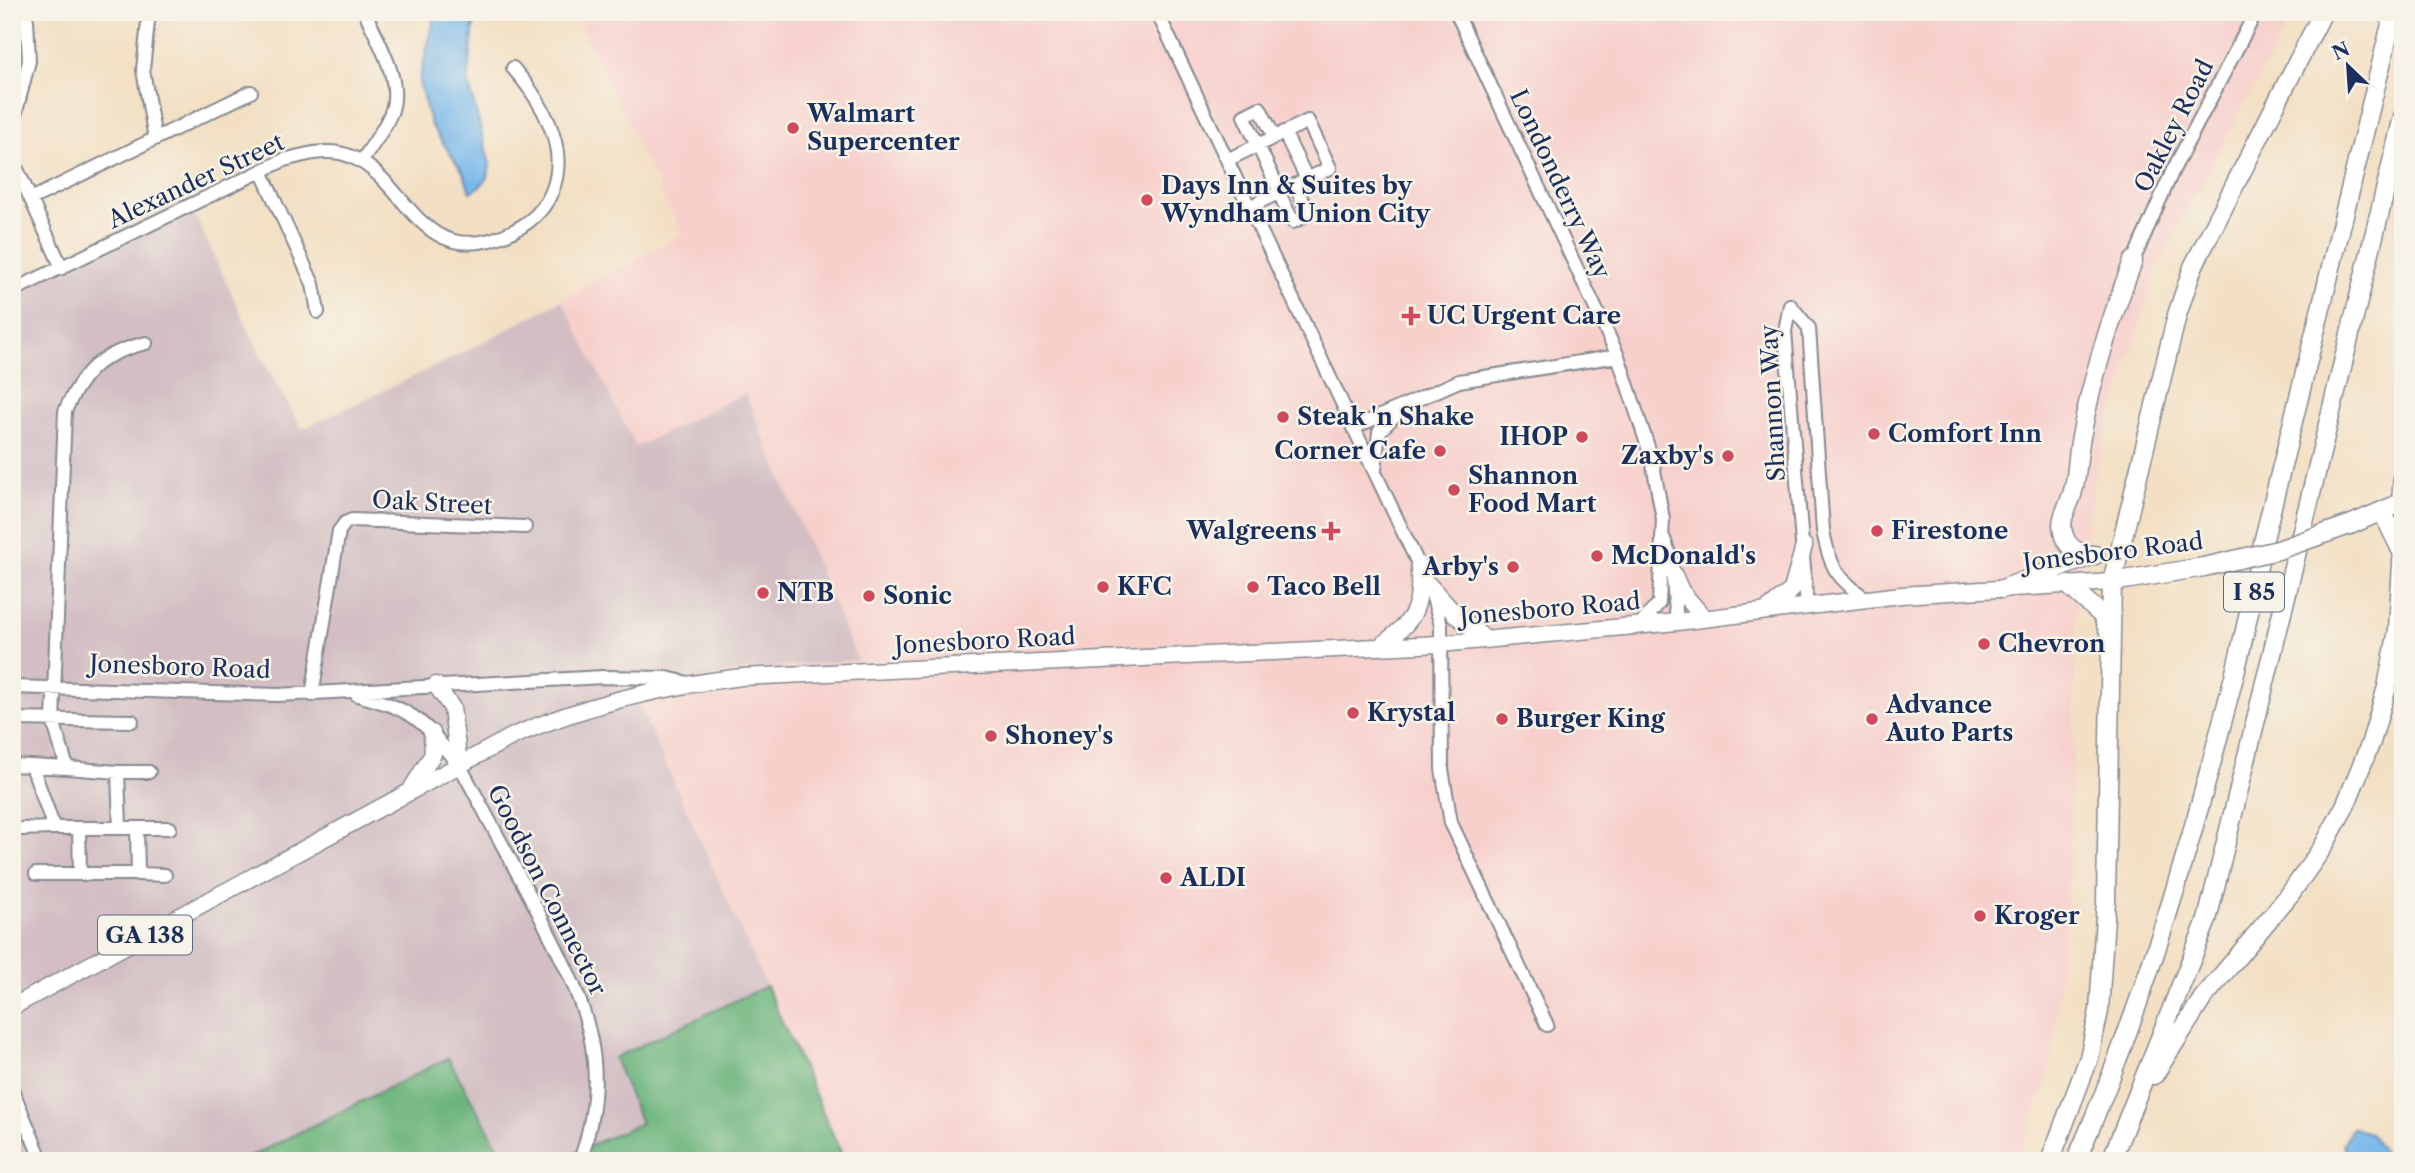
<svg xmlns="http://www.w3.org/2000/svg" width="2415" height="1173" viewBox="0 0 2415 1173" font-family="'Libre Caslon Text',serif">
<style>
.built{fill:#f7d0cc}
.industrial{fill:#d2bec3}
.forest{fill:#6bb47b;stroke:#43726c;stroke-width:2}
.water{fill:#77b8eb;stroke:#4974a4;stroke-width:2}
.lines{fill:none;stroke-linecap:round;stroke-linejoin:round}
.minor-casing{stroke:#878891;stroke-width:16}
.major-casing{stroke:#878891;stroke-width:19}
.highway-casing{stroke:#878891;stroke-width:21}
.minor{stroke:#fff;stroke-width:12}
.major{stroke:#fff;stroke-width:16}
.highway{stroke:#fff;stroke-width:18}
.rail-casing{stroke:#1b2f5e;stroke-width:5}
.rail{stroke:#f7f3e8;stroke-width:2.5;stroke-dasharray:8;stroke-linecap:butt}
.highway-bridge-casing{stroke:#878891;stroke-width:21;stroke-linecap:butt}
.highway-bridge{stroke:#fff;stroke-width:18}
.poi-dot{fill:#d1495b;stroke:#f7f3e8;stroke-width:2.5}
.labels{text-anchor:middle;stroke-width:5;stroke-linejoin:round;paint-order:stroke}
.shield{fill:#f7f3e8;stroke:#5d6a87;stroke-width:2}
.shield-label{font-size:23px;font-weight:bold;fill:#1b2f5e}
.poi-label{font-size:24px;font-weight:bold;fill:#1b2f5e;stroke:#f7f3e8;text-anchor:start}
.street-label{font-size:24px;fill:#1b2f5e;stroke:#f7f3e8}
</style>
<rect width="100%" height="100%" fill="#f7f3e8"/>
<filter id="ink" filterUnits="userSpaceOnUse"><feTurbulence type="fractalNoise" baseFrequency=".0143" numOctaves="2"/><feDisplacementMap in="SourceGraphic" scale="14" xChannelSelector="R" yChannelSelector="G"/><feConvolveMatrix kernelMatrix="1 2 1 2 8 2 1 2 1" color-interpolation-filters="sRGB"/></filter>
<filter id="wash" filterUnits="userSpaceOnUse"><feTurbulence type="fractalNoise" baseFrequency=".00686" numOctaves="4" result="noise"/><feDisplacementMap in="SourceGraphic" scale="28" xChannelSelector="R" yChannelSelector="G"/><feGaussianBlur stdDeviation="1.57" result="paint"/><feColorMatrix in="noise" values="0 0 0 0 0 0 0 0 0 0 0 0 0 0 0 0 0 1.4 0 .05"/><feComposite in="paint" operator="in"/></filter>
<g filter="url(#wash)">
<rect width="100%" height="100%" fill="#f3e0c4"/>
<!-- built -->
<path class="built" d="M573,12H2294L2159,263L2095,471L2076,620L2071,859L2051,1068L2017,1161H845L634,694L748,670L856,661L745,394L636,447L562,300L682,235Z"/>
<!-- industrial -->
<path class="industrial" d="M187,199L263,360L302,429L461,354L562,300L636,447L745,393L857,660L748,670L634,694L766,986L614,1058L642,1123L555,1161H506L448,1058L242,1161H12V280Z"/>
<!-- forest -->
<path class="forest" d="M766,986L845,1161H555L641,1123L614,1058Z
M448,1058L506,1161H242Z"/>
<!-- water -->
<path class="water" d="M432,12H475L468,81L490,165C488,179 484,186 470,192L464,174L431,125L419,82L433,24Z
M2352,1128L2370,1133L2390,1161H2351L2343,1145Z"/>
</g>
<g filter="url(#ink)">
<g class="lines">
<!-- minor casing -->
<g class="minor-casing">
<path id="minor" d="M149,12L143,70L155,139
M1157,12L1422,572
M1456,12L1618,356L1652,459L1663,519L1659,603L1640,625
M12,127L29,61L27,20
M1284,132L1307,179
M1274,137L1260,108L1244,116L1280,192
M12,158L62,268
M1227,160L1308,121L1330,168L1249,207
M362,161C372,145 386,128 392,110C402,79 377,40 365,12
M261,171L313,284L318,312
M1279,193L1293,222L1309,214L1295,185
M31,199L251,92
M2133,261L2173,170L2256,12
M12,291L284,160C307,154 330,147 352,157C405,180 418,259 490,240C504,236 516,231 528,222C551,205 560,179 557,152C553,121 533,91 513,68
M1790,305L1809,328L1823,531C1830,567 1836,577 1866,599
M1790,305L1785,331L1807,606
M1353,428L1459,381L1618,356
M1375,470L1379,432L1398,412
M1664,539L1671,559L1677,622
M1430,588L1441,625L1442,769L1451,823L1547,1025
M12,687L278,695L603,677L667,678L688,683
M312,695L339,531L345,523L352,520L525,527
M357,695C383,702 406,708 426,727C438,738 446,752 459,764C484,810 509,857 534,904C581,996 616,1056 580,1161
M12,719L132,721
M12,765L67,768L53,720L65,411C84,369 101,354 146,343
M67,768L118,772L120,828
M118,772H149
M54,828H170
M79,828L80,874
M137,828L138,874L165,875
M21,829L54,828L32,766
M36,874H138
M12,1089L42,1161"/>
</g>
<!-- major casing -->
<g class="major-casing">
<path id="major" d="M1673,573L1681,591L1704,618
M1428,584L1455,614L1486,640
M1767,610L1792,590L1804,546
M1379,647C1415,620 1421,611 1419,565
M436,685L452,708L459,764
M412,788L433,754L432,733
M12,1007L513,736C587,704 663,686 742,677L1440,644L1677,622L1901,595L2112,582"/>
</g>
<!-- highway casing -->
<g class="highway-casing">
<path id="highway" d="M2401,503L2403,476
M2382,511L2402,552
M2352,524L2403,502
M2095,555C2080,555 2066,548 2063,532C2059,517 2070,505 2073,491C2078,474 2077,455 2081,437C2092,377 2111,318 2133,261
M2112,582L2204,567
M2068,585L2102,615L2109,632
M2002,589L2094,555
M2154,1075L2203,998L2290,894L2323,847L2346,804L2371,742L2387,687L2398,630L2403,547
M2050,1161L2089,1058L2099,1011L2106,901L2112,582L2177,315L2193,267L2323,12
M2076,1161C2132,1033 2174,902 2210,768C2229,697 2248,627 2260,555L2394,12
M2111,1161L2207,920L2403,117"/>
</g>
<!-- minor -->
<use href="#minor" class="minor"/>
<!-- major -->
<use href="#major" class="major"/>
<!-- highway -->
<use href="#highway" class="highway"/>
<!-- rail casing -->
<g class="rail-casing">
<path id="rail" d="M12,1159L13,1161"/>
</g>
<!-- rail -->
<use href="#rail" class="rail"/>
<!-- highway-bridge casing -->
<g class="highway-bridge-casing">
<path id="highway-bridge" d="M2204,567L2278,550L2352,524"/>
</g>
<!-- highway-bridge -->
<use href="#highway-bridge" class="highway-bridge"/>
</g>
</g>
<!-- markers -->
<g class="poi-dot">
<circle cx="793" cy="128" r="7"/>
<circle cx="1147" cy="200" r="7"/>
<path d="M1407.5 305.5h7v7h7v7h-7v7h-7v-7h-7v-7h7z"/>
<circle cx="1283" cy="417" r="7"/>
<circle cx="1874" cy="434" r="7"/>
<circle cx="1582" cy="437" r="7"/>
<circle cx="1440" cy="451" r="7"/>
<circle cx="1728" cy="456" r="7"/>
<circle cx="1454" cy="490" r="7"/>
<path d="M1327.5 520.5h7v7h7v7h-7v7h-7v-7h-7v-7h7z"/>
<circle cx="1877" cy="531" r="7"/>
<circle cx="1597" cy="556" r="7"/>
<circle cx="1513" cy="567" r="7"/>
<circle cx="1103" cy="587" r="7"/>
<circle cx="1253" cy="587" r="7"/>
<circle cx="763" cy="593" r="7"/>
<circle cx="869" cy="596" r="7"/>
<circle cx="1984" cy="644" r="7"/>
<circle cx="1353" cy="713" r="7"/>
<circle cx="1502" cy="719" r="7"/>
<circle cx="1872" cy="719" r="7"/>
<circle cx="991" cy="736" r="7"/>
<circle cx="1166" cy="878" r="7"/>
<circle cx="1980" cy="916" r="7"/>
</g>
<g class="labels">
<!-- shield labels -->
<g class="shield">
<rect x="2224" y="572.5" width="60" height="39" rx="5"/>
<rect x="98" y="915.5" width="94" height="39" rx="5"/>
</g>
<g class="shield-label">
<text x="2254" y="600">I 85</text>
<text x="145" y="943">GA 138</text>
</g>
<!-- poi labels -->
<g class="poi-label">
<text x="807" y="122">Walmart<tspan x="807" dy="28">Supercenter</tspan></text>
<text x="1161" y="194">Days Inn &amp; Suites by<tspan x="1161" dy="28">Wyndham Union City</tspan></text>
<text x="1427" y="324">UC Urgent Care</text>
<text x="1297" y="425">Steak 'n Shake</text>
<text x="1888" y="442">Comfort Inn</text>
<text x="1568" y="445" text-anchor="end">IHOP</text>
<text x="1426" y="459" text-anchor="end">Corner Cafe</text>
<text x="1714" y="464" text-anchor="end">Zaxby's</text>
<text x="1468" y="484">Shannon<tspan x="1468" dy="28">Food Mart</tspan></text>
<text x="1317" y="539" text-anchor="end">Walgreens</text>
<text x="1891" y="539">Firestone</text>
<text x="1611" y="564">McDonald's</text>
<text x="1499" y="575" text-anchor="end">Arby's</text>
<text x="1117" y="595">KFC</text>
<text x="1267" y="595">Taco Bell</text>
<text x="777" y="601">NTB</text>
<text x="883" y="604">Sonic</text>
<text x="1998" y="652">Chevron</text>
<text x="1886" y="713">Advance<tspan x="1886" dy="28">Auto Parts</tspan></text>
<text x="1367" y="721">Krystal</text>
<text x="1516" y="727">Burger King</text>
<text x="1005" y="744">Shoney's</text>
<text x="1180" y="886">ALDI</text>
<text x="1994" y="924">Kroger</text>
</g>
<!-- street labels -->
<g class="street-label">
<text transform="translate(2174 126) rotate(-63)" y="8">Oakley Road</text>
<text transform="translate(196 181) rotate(-25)" y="8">Alexander Street</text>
<text transform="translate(1560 184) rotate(65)" y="8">Londonderry Way</text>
<text transform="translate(1773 403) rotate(-93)" y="8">Shannon Way</text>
<text transform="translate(432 503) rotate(3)" y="8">Oak Street</text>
<text transform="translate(2113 552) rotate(-7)" y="8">Jonesboro Road</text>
<text transform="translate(1550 609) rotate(-5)" y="8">Jonesboro Road</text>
<text transform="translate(985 641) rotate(-3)" y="8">Jonesboro Road</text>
<text transform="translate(180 667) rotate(2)" y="8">Jonesboro Road</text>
<text transform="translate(547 890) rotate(63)" y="8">Goodson Connector</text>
</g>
</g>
<!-- margin -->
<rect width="2415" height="1173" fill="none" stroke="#f7f3e8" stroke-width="42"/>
<!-- north arrow -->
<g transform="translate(2348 66) rotate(335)" stroke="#f7f3e8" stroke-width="5" paint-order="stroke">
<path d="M0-5L12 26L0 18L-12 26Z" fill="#1b2f5e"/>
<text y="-10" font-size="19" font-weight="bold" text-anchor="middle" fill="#1b2f5e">N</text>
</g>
</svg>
